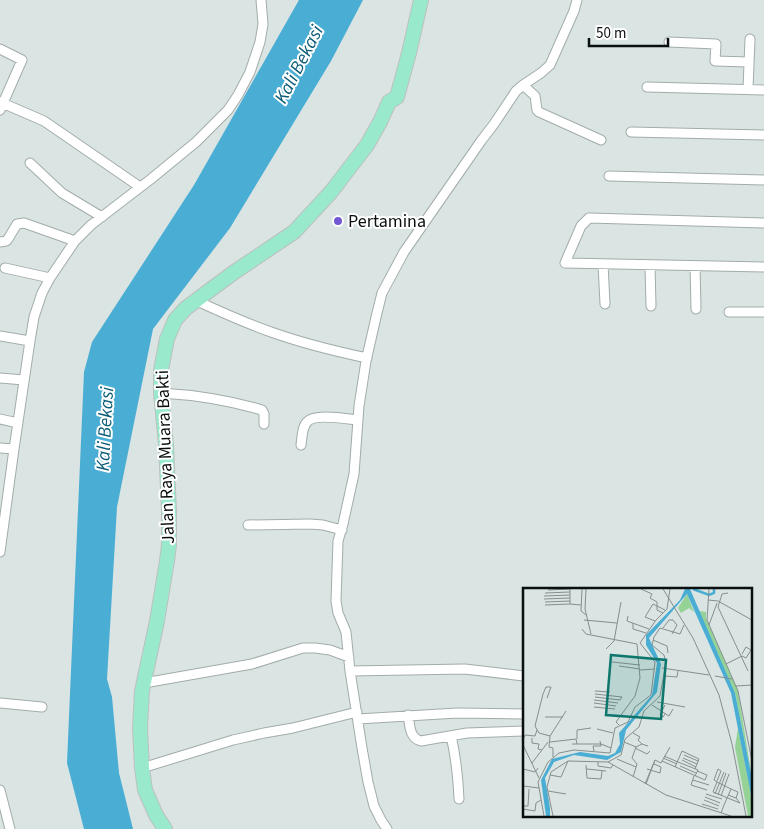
<svg xmlns="http://www.w3.org/2000/svg" width="764" height="829" viewBox="0 0 764 829" font-family="'Source Sans 3',sans-serif">
<style>
.water{fill:#4aadd4}
.lines{fill:none;stroke-linecap:round;stroke-linejoin:round}
.street-casing{stroke:#a2acab;stroke-width:11}
.primary-casing{stroke:#bfc0c0;stroke-width:16}
.street{stroke:#fff;stroke-width:9}
.primary{stroke:#99e9cc;stroke-width:14}
.poi-dot{fill:#7258d2;stroke:#fff;stroke-width:2}
.labels{text-anchor:middle;stroke-width:4;stroke-linejoin:round;paint-order:stroke}
.poi-label{font-size:18px;fill:#0a0e0e;stroke:#fff;text-anchor:start}
.street-label{font-size:18px;fill:#0a0e0e;stroke:#fff}
.water-label{font-size:19px;font-style:italic;fill:#0b5c77;stroke:#fff}
.inset-river{fill:none;stroke:#4aadd4;stroke-width:2.5}
.inset-road{fill:none;stroke:#868e8e;stroke-width:1}
.view{fill:#0f766e;fill-opacity:0.15;stroke:#0f766e;stroke-width:2.5}
.inset-edge{fill:none;stroke:#0a0e0e;stroke-width:2.5}
</style>
<rect width="100%" height="100%" fill="#d9e4e3"/>
<!-- water -->
<path class="water" d="M299,0H363L331,61L230,228L153,329L117,507L107,679L112,697L119,773L133,829H84L67,763L84,372L92,342L194,185Z"/>
<g class="lines">
<!-- street casing -->
<g class="street-casing">
<path id="street" d="M669,42L716,44L715,61L749,62
M0,49L22,60L0,110
M523,85L535,96L537,110L539,112L601,140
M647,87L764,90
M748,89L750,39
M0,102L44,121L140,187
M631,132L764,135
M30,163L62,193L102,217
M609,176L764,180
M764,223L589,218L581,226L565,263L764,267
M0,242L6,241L8,239L17,224L24,223L75,241
M603,264L605,304
M650,265L651,306
M695,266L696,309
M5,268L50,278
M197,301C221,312 245,323 271,332C302,343 334,351 367,358
M729,312H764
M0,336L30,341
M0,378L24,380
M161,393C195,395 228,400 262,410L264,414V424
M0,419L18,423
M301,445C302,438 302,427 307,422C314,413 347,419 357,420
M0,448L14,449
M248,525L310,524L323,525L342,530
M0,552L14,449L30,341L34,317L42,293L50,278L75,241L91,225L151,179L196,142L228,110L238,95L250,72L260,42L263,24L261,0
M350,671L465,669L524,676
M144,683L252,664L303,648H315L330,650L349,657
M0,703L42,707
M408,715C410,725 409,738 421,741L467,733L524,731
M358,719L457,713L524,714
M451,736C456,757 458,777 459,799
M142,768L233,740L264,733L293,728L357,712
M0,790L10,829
M387,829L381,820L374,806L368,782L362,748L350,671L346,632L338,613L336,601L338,541L343,524L354,474L359,406L366,361L377,313L382,293L404,252L481,141L494,124L516,91L523,85L541,73L550,65L574,11L577,0"/>
</g>
<!-- primary casing -->
<g class="primary-casing">
<path id="primary" d="M165,829L156,815L145,790L142,768L140,728L142,691L157,621L167,561L169,545V511L166,445L161,393V370L167,339L175,320L186,308L233,273L294,232L331,192L367,145L380,122L389,102L397,97L409,53L421,0"/>
</g>
<!-- street -->
<use href="#street" class="street"/>
<!-- primary -->
<use href="#primary" class="primary"/>
</g>
<!-- markers -->
<circle class="poi-dot" cx="338" cy="221" r="5"/>
<g class="labels">
<!-- poi labels -->
<g class="poi-label">
<text x="348" y="227">Pertamina</text>
</g>
<!-- street labels -->
<g class="street-label">
<text transform="translate(165 457) rotate(-92)" y="6">Jalan Raya Muara Bakti</text>
</g>
<!-- water labels -->
<g class="water-label">
<text transform="translate(298 64) rotate(-63)" y="7">Kali Bekasi</text>
<text transform="translate(104 429) rotate(-87)" y="7">Kali Bekasi</text>
</g>
</g>
<!-- overview -->
<g transform="translate(523 588)">
<rect width="229" height="229" fill="#d9e4e3"/>
<path d="M164,6L171,24L172,25L166,20L158,25L155,20ZM176,23L183,24V30L215,103L229,190L212,105ZM215,140L229,212V228H225L212,159Z" fill="#94d296"/>
<path d="M162,1H167L212,105L229,190V212L208,105L164,6L126,50L138,76L134,104L103,142L98,164L84,172L51,167L31,174L22,190L27,220V228H23L18,192L29,171L57,164L85,168L92,165L97,156L96,145L129,107L134,75L123,57V47L157,12Z" fill="#4aadd4"/>
<path class="inset-river" d="M170,1L186,7L191,5V1"/>
<path class="inset-road" d="M47,1V16L58,17M59,1L58,23L63,27M63,1L62,21L68,46M118,1L129,6L127,10L134,14V22L140,25M140,1L170,50L196,107L209,156L223,228M186,1L184,32L215,103L229,173M25,2L47,1M22,5L47,4M205,5L199,6L195,19L225,83M21,8L47,7M21,11L47,10M185,12L195,13L229,32M22,14L47,13M22,17L47,16M105,28L104,33L126,41M61,32L94,35M132,33L122,29L130,16L142,22M110,35V41L123,45M186,37L194,15M140,40L146,32H150L154,37L149,46M59,41L63,46L114,56M130,52L144,58L145,65M83,61L91,53L98,14M89,74L117,77M203,76L219,68L223,70L228,62L223,59L219,66M96,78L117,81M139,80L186,87M117,82L132,81M142,88L154,89L155,83M192,88L209,91M213,98L229,97M72,103L87,104M72,106L99,109M72,109L97,112L99,109M24,110L28,99H23L20,106L12,138L16,145L27,148L26,159L30,160V169M71,112L95,115M134,114L162,119M71,115L93,118M129,117L146,128L150,121M71,119L92,121M142,126L140,129L137,127L142,117M22,129H40M96,137L93,134L112,108L117,90L114,56M74,141L90,145M110,145L117,149L115,152L119,156M27,148L43,123M9,150V155L16,156L15,161L19,162M54,151V142L68,140M0,152L2,147L12,148L14,142M27,154L53,151L54,156M101,154L113,159L119,156L125,158M49,156H78L88,160M0,157L16,190M112,160L124,166L127,163M71,163L70,158H78L77,153M161,167L175,173M141,168L155,174M140,170L154,176M160,170L174,176M94,171L113,179M132,172L138,175L147,159M159,172L173,179M139,173L182,192L184,187L174,183M75,174V178L88,180L90,177M85,174L143,207L208,228M155,174L175,182L172,188M9,175L25,154M63,177L64,190L78,191L79,183M157,178L173,185M152,179L159,163L176,171L172,181M0,181L12,184L15,180M64,181L83,183M124,181L137,185L138,179L131,176M27,187L38,189L45,173M171,188L168,197L184,202M110,189L114,176L109,170L113,159M170,192L186,197M194,193L198,183L195,181L191,192L194,194M122,196L132,172L123,196M0,198L16,200M208,201L194,194L190,204L217,215L213,210M25,203L43,206M183,206L199,211M192,206L201,184M195,207L203,185M198,208L206,186M182,209L197,215M181,212L196,218M179,216L195,221M0,218H5L6,201M0,221L12,223L13,215L18,212M198,225L201,217L208,201L215,204L213,210L205,207M21,228L15,194L25,174L36,165L51,162L87,165L92,140L105,134L112,119L128,107L132,74L117,55L133,32L144,21L147,1M30,228L24,199L28,184L45,173L85,174L98,167L102,151L116,139L121,123L137,108L143,75L141,67L129,57L131,49L137,40L157,46L161,37"/>
<path class="view" d="M88,67L143,72L138,131L83,127Z"/>
<rect width="229" height="229" class="inset-edge"/>
</g>
<!-- scale -->
<path d="M589 38v8h79v-8" fill="none" stroke="#0a0e0e" stroke-width="2.5"/>
<text x="596" y="38" font-size="15" fill="#0a0e0e" stroke="#ffffff" stroke-width="4" paint-order="stroke">50 m</text>
</svg>
